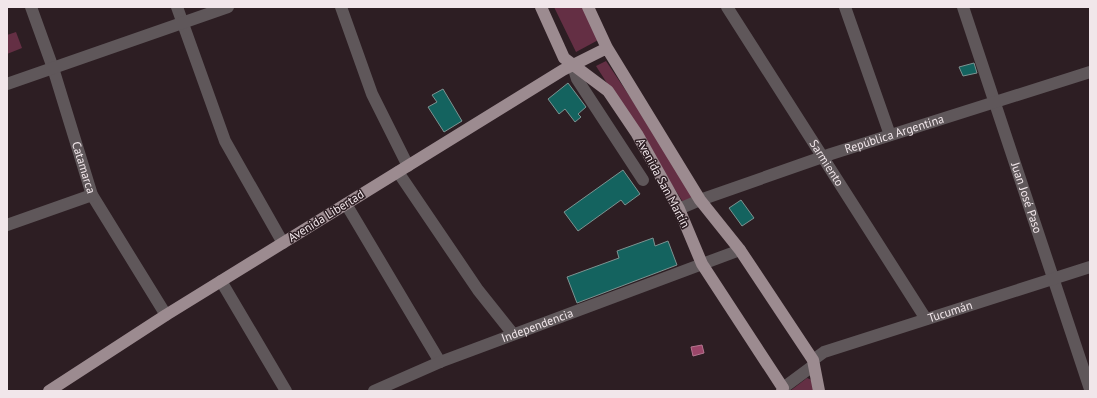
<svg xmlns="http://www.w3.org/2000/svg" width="1097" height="398" viewBox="0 0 1097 398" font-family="'PT Sans',sans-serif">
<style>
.green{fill:#642f44}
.water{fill:#9b4669;stroke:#b57690}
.building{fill:#14635f;stroke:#7d9391}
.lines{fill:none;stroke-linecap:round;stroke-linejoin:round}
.minor{stroke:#5f575a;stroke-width:12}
.major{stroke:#9c8b90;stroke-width:12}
.labels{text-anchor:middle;stroke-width:3;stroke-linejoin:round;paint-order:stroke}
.street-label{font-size:12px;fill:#f1e6ea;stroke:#2d1e23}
</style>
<rect width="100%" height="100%" fill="#2d1e23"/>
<!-- green -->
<path class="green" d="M554,7H587L602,38L576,52Z
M16,32L22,48L7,54V35Z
M606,61L697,197L683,202L596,66Z
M807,378L812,380L814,391H790Z"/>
<!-- water -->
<path class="water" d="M702,345L704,353L693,356L691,347Z"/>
<!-- building -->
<path class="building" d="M974,63L977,73L963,76L959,67Z
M568,83L586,107L578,114L581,117L575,122L565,109L559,114L548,99Z
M443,89L462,121L444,132L428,107L437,102L432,95Z
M623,170L640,194L625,205L621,200L578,231L564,212Z
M741,200L754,218L742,226L729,208Z
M653,238L655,246L668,241L677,265L577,303L567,277L619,258L617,251Z"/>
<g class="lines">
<!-- minor -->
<g class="minor">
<path id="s1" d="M31,7L53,68L92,195L166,315"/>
<path d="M177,7L225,141L283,243"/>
<path d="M341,7L372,94L408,166"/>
<path id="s2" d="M727,7L926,319"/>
<path d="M845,7L890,135"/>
<path id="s3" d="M963,7L1090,389"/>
<path d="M573,66L577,79L643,180"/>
<path d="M7,84L228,7"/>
<path d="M398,172L478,290L513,334"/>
<path d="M346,204L440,362"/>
<path id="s4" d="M679,209L700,200L831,154L1090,72"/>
<path d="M7,225L92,195"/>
<path d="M221,281L286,391"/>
<path id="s5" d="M813,360L824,352L1090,267"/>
<path d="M783,388L814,365"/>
<path id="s6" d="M374,391L440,362L740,250"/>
</g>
<!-- major -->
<path class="major" d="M541,7L564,58L608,91L637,134L679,209L702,264L783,388L782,391
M588,7L607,48L700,200L740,250L813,360L819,391
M49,391L166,315L563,70L607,48"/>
</g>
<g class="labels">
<!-- street labels -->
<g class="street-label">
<text dy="4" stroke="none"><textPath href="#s4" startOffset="228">República Argentina</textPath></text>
<text dy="4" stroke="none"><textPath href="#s2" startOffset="185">Sarmiento</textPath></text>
<text dy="4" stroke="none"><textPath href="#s1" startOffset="169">Catamarca</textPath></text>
<text transform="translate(663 183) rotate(62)" y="4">Avenida San Martín</text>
<text dy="4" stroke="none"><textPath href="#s3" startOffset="201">Juan José Paso</textPath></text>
<text transform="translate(326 216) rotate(-32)" y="4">Avenida Libertad</text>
<text dy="4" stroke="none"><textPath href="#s5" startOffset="146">Tucumán</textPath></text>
<text dy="4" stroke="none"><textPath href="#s6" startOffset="176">Independencia</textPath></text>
</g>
</g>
<!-- border -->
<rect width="1097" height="398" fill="none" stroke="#f1e6ea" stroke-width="16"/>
</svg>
